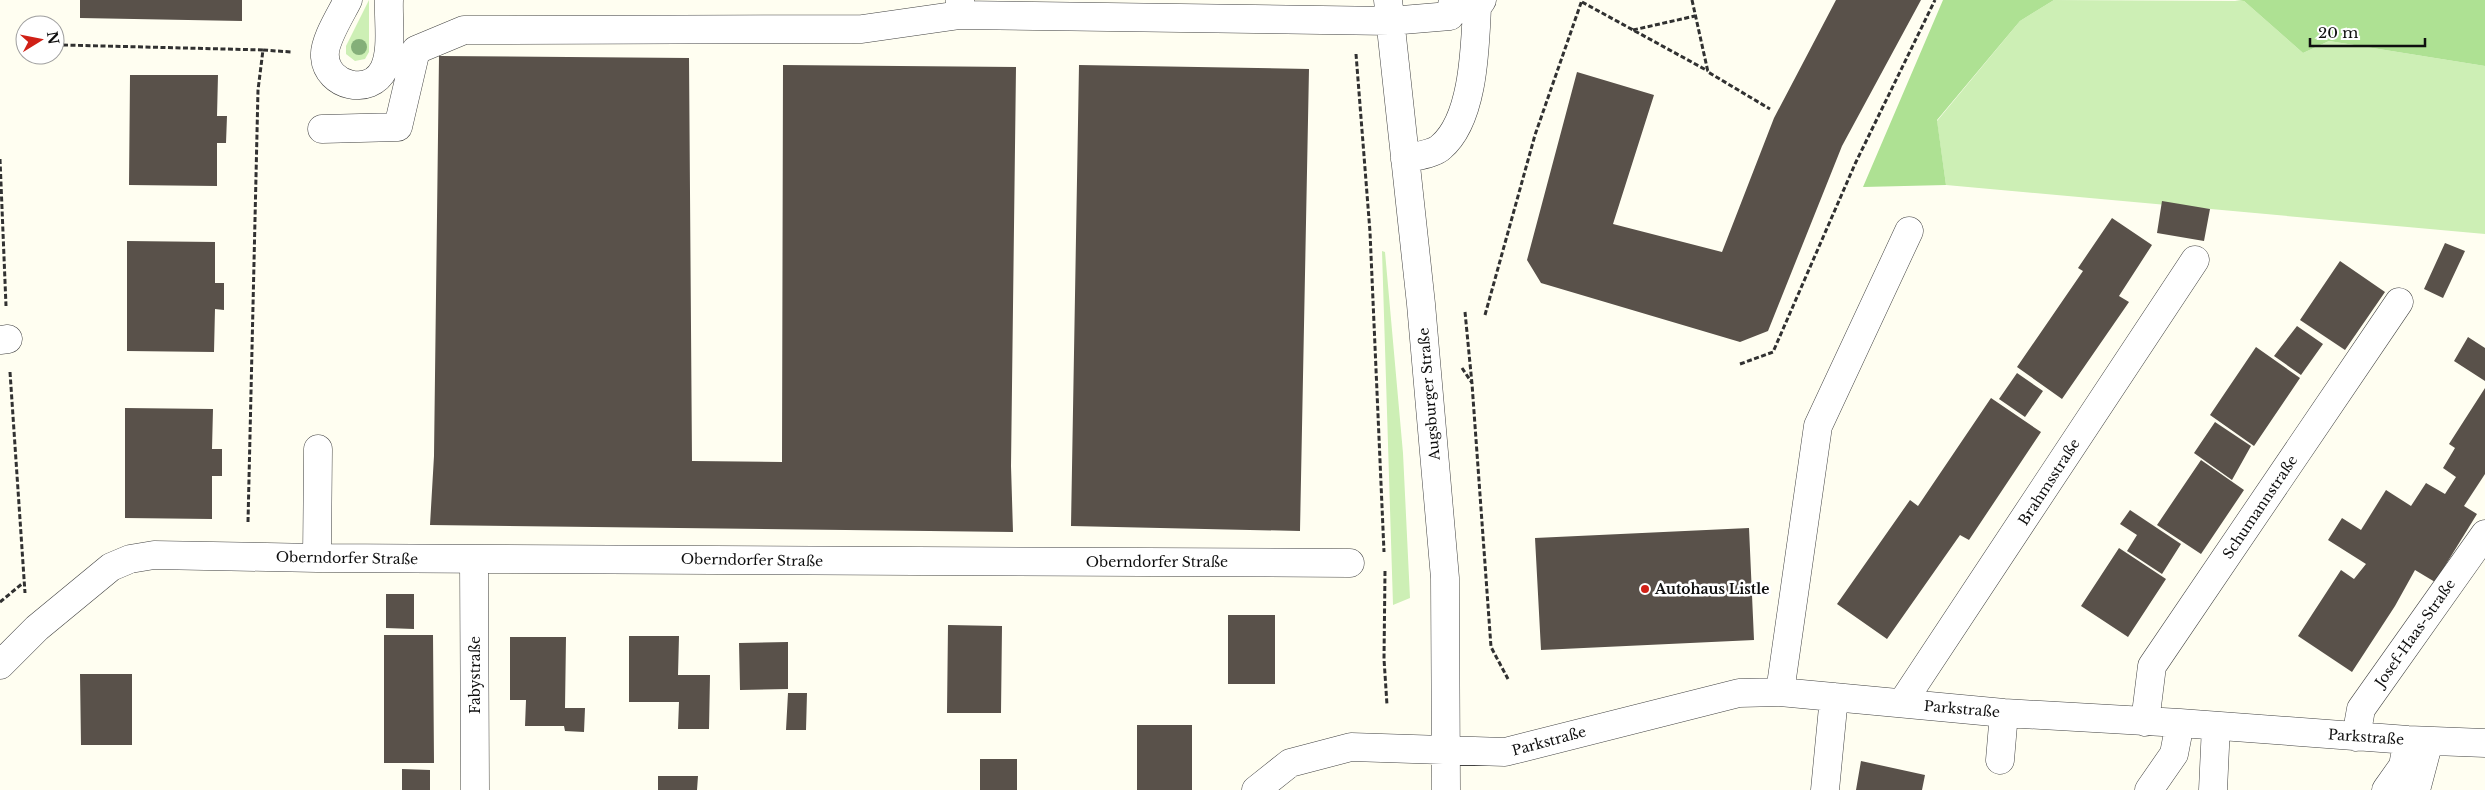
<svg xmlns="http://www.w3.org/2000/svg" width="2485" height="790" viewBox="0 0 2485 790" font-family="'Libre Baskerville',serif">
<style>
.green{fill:#cdefb5}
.forest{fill:#aee193}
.building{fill:#59514a}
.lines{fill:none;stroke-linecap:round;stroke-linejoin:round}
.minor-casing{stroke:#424242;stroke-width:29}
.path{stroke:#313131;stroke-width:3;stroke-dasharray:5 2.5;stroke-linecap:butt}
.minor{stroke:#fff;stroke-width:28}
.tree{fill:#84af79}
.poi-dot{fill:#d02016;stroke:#fff;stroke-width:2}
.labels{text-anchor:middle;stroke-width:5;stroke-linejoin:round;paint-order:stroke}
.street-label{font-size:14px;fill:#0f0f0f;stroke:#fff}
.poi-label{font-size:14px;font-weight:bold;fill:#0f0f0f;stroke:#fff;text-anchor:start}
</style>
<rect width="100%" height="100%" fill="#fffef1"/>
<!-- green -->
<path class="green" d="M369,0V52L365,59L355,61L346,54V46Z
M2054,0L2244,1L2303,53L2329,41L2485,66V234L1946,185L1937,121L2020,21Z
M1382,251L1385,252L1403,453L1410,598L1393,605Z"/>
<!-- forest -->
<path class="forest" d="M1943,0H2054L2020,21L1937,120L1946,185L1863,187Z
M2235,0H2485V66L2329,41L2303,53L2244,1Z"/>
<!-- building -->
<path class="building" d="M80,0H242V21L80,18Z
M1836,0H1921L1842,146L1768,331L1740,342L1541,283L1527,260L1577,72L1654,95L1613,224L1722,252L1774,118Z
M439,56L689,58L692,461L782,462L783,65L1016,67L1011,466L1013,532L430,525L434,456Z
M1079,65L1309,69L1300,531L1071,526Z
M130,75H218L217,116H227L226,143H217V186L129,185Z
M2162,201L2210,209L2204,241L2157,233Z
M2112,218L2152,245L2119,296L2129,302L2062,399L2017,367L2083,271L2078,268Z
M127,241L215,242V283H224V310L215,309L214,352L127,351Z
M2445,243L2465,251L2443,298L2424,289Z
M2340,261L2385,292L2345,350L2300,320Z
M2297,326L2323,344L2301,375L2274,356Z
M2468,337L2485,348V381L2454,361Z
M2256,347L2300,378L2254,446L2210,415Z
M2017,373L2043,391L2025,417L1999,399Z
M2485,388V474L2464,506L2477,514L2435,582L2415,570L2395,606L2352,672L2298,636L2341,570L2354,579L2366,564L2328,540L2342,518L2361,530L2386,490L2411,506L2426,483L2445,494L2456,477L2443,468L2455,448L2449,444Z
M1991,398L2041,432L1969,540L1960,535L1887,639L1837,604L1910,500L1918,506Z
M125,408L213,409L212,449H222V476H212V519L125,518Z
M2215,422L2251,446L2232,480L2194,453Z
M2201,460L2244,490L2201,554L2157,525Z
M2130,510L2181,544L2162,574L2127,551L2137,535L2120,524Z
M1749,528L1754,640L1541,650L1535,538Z
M2119,548L2166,579L2128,637L2081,606Z
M386,594H414V629L386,628Z
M1228,615H1275V684H1228Z
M948,625L1002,626L1001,713H947Z
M384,635H433L434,763H384Z
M629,636H679L678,675H710L709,729H678L679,702H629Z
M510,637H566L565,708H585L584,732L565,731L564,726H525L526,700H510Z
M788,642V689L740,690L739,643Z
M80,674H132V745H81Z
M788,693H807L806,730H786Z
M1137,725H1192V790H1137Z
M980,759H1017V790H980Z
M1861,761L1925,775L1922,790H1856Z
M402,769L430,770V790H402Z
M658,776H698L697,790H658Z"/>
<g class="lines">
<!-- minor casing -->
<g class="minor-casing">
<path id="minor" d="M348,0C341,14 323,42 325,57C327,86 370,97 384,69C393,50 388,21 389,0
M960,0V15L1390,21L1450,16L1453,0
M1388,0L1421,304L1445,578L1446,790
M322,129L398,127L416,50L464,30L862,29L960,15
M1405,159C1415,156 1434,154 1441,147C1474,119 1475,47 1477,7L1482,0
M0,340L8,339
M317,558L318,449
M474,559L475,790
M0,665L37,628L111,567L130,559L154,555L317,558L1350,563
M1780,692L1818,426L1909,231
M1902,703L2195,260
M2145,722L2152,666L2399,302
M2356,737L2361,709L2485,534
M2000,760L2004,713
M1256,790L1290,763L1351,747L1505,752L1739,693L1780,692L2004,713L2180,723L2408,740L2485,743
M1825,790L1834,697
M2149,790L2174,754L2180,723
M2213,790L2216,726
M2386,790L2403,766L2408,740
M2416,790L2429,741"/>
</g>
<!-- path -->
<path class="path" d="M1692,0L1708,72L1770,109
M1582,2L1708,71
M1633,30L1695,16
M63,45L263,50
M1356,54L1370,232L1384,552
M0,159L6,306
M1465,312L1472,384L1491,647L1508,679
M1485,315L1535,135L1582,0
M1740,364L1773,352L1855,164L1935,0
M1462,368L1472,383
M10,372L25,593
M248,522L258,90L263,50L291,52
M1385,571L1384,659L1387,705
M0,602L23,583"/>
<!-- minor -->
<use href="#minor" class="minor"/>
</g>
<!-- trees -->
<circle class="tree" cx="359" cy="47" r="8"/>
<!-- markers -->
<circle class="poi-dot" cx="1645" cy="589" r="5"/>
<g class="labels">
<!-- street labels -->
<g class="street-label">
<text transform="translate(1429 394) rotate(-95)" y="5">Augsburger Straße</text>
<text transform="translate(2049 482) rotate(-57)" y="5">Brahmsstraße</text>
<text transform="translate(2260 507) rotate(-56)" y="5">Schumannstraße</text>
<text transform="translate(347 558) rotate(1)" y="5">Oberndorfer Straße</text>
<text transform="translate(752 560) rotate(1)" y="5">Oberndorfer Straße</text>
<text x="1157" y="567">Oberndorfer Straße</text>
<text transform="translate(2415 633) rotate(-55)" y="5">Josef-Haas-Straße</text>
<text transform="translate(475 675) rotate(-90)" y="5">Fabystraße</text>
<text transform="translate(1962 709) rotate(5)" y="5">Parkstraße</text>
<text transform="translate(2366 737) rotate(4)" y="5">Parkstraße</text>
<text transform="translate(1549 741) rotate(-15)" y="5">Parkstraße</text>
</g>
<!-- poi labels -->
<g class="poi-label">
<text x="1655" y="594">Autohaus Listle</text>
</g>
</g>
<!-- north arrow -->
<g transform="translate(40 40) rotate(80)"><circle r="24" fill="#ffffff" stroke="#9f9f9f"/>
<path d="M0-4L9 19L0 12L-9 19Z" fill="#d02016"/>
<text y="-8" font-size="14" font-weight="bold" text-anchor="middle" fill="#0f0f0f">N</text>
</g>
<!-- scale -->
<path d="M2310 38v8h115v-8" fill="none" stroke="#0f0f0f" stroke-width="2.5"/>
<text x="2318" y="38" font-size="15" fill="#0f0f0f" stroke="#ffffff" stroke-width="4" paint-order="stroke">20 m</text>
</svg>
